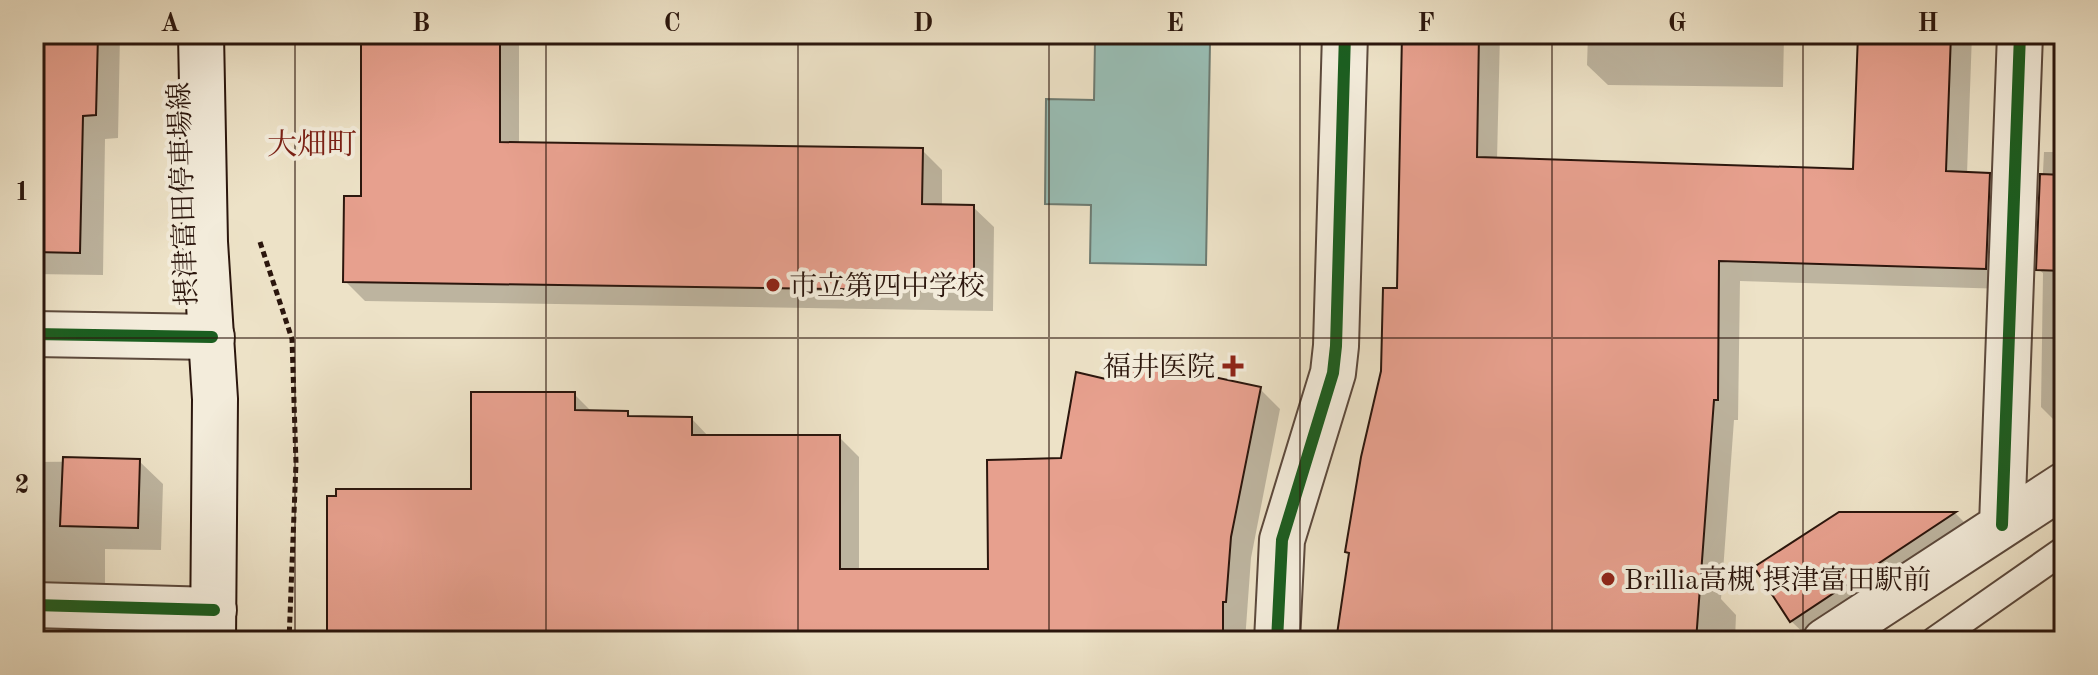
<svg xmlns="http://www.w3.org/2000/svg" width="2098" height="675" viewBox="0 0 2098 675" font-family="'Old Standard TT','Noto Serif JP',serif">
<style>
.water{fill:#99beb5;stroke:#6d7b72;stroke-width:2}
.shadow{fill:#0003}
.building{fill:#e7a08e;stroke:#2b160d;stroke-width:2}
.lines{fill:none;stroke-linecap:round;stroke-linejoin:round}
.service-casing{stroke:#5c493c;stroke-width:30}
.minor-casing{stroke:#5c493c;stroke-width:48}
.tertiary-casing{stroke:#5c493c;stroke-width:48}
.secondary-casing{stroke:#2b160d;stroke-width:48}
.path{stroke:#2b160d;stroke-width:5;stroke-dasharray:6 4;stroke-linecap:butt}
.service{stroke:#f3ecdb;stroke-width:26}
.minor{stroke:#f3ecdb;stroke-width:44}
.tertiary{stroke:#f3ecdb;stroke-width:44}
.secondary{stroke:#f3ecdb;stroke-width:44}
.cycleway-casing{stroke:#f3ecdb;stroke-width:17}
.cycleway{stroke:#1b5e20;stroke-width:12}
.grid{fill:none;stroke:#2b160d;stroke-width:2;stroke-opacity:0.55}
.poi-dot{fill:#8f2418;stroke:#f3ecdb;stroke-width:3}
.labels{text-anchor:middle;stroke-width:8;stroke-linejoin:round;paint-order:stroke}
.street-label{font-size:28px;fill:#2b160d;stroke:#f3ecdb}
.poi-label{font-size:28px;fill:#2b160d;stroke:#f3ecdb;text-anchor:start}
.neighbourhood-label{font-size:30px;fill:#7a1f14;stroke:#f3ecdb}
.neatline{fill:none;stroke:#2b160d;stroke-width:3}
.grid-label{font-size:26px;text-anchor:middle;font-weight:bold;fill:#2b160d}
</style>
<rect width="100%" height="100%" fill="#ede2c7"/>
<filter id="stains"><feTurbulence type="fractalNoise" baseFrequency=".0025" numOctaves="4"/><feColorMatrix values="0 0 0 0 .2 0 0 0 0 .09 0 0 0 0 .02 0 0 0 .5 -.17"/></filter>
<radialGradient id="worn" r=".72"><stop offset=".6" stop-color="#630" stop-opacity="0"/><stop offset="1" stop-color="#630" stop-opacity=".3"/></radialGradient>
<!-- water -->
<path class="water" d="M1095,41L1210,43L1206,265L1090,263L1091,205L1045,204L1046,99L1094,100Z"/>
<!-- shadow -->
<path class="shadow" d="M34,34H120L118,138L105,139L103,275L34,274Z
M363,34H519V144L922,150L942,170V206L973,207L994,227L993,311L365,301L345,281L363,198Z
M1404,34H1500L1497,160L1855,171L1860,34H1972L1967,174L1989,175L2010,195L2007,289L1740,281L1738,420H1734L1721,599L1736,615L1735,641H1338L1350,555L1347,552L1399,290Z
M1588,34H1784L1783,87L1608,85L1587,65Z
M2044,152H2064V430L2041,407L2043,273L2038,269Z
M1111,382L1260,389L1280,409L1251,558L1245,641H329L574,394L592,412L627,413L632,418L692,419L709,437H839L859,457V571H990Z
M139,461L163,484L161,550L105,549V604L34,621V462Z
M1839,514H1956L1979,537L1812,641L1791,621Z
M34,629L96,634L103,641H34Z"/>
<!-- building -->
<path class="building" d="M34,34H98L96,115L83,116L80,253L34,252Z
M361,34H500V142L923,148L922,204L974,205V291L343,282L344,196H361Z
M1402,34H1479L1477,157L1853,169L1858,34H1951L1946,171L1990,173L1986,269L1719,261L1718,400H1714L1696,641H1336L1349,553L1345,552L1361,457L1381,371L1383,288H1397Z
M2040,174L2064,175V271L2036,270Z
M1115,356L1261,387L1231,537L1226,602H1223V641H327V496H336V489H471V392H575V410L628,411V416L692,417V435H840V569H988L987,460L1061,458L1076,372L1110,380Z
M63,457L140,459L138,528L60,526Z
M1839,512H1956L1790,622L1754,567Z"/>
<g class="lines">
<!-- service casing -->
<g class="service-casing">
<path id="service" d="M1934,641L2064,550"/>
</g>
<!-- minor casing -->
<g class="minor-casing">
<path id="minor" d="M34,334L212,337
M2002,525L2020,34
M34,605L214,610
M1825,641L2064,485"/>
</g>
<!-- tertiary casing -->
<g class="tertiary-casing">
<path id="tertiary" d="M1277,641L1282,540L1333,373L1336,346L1345,34"/>
</g>
<!-- secondary casing -->
<g class="secondary-casing">
<path id="secondary" d="M201,34L205,242L215,399L213,641"/>
</g>
<!-- path -->
<path class="path" d="M260,242L292,339L296,463L289,641"/>
<!-- service -->
<use href="#service" class="service"/>
<!-- minor -->
<use href="#minor" class="minor"/>
<!-- tertiary -->
<use href="#tertiary" class="tertiary"/>
<!-- secondary -->
<use href="#secondary" class="secondary"/>
<!-- cycleway casing -->
<g class="cycleway-casing">
<path id="cycleway" d="M34,334L212,337
M2002,525L2020,34
M34,605L214,610
M1277,641L1282,540L1333,373L1336,346L1345,34"/>
</g>
<!-- cycleway -->
<use href="#cycleway" class="cycleway"/>
</g>
<!-- grid -->
<path class="grid" d="M295,34V641M546,34V641M798,34V641M1049,34V641M1300,34V641M1552,34V641M1803,34V641M34,338H2064"/>
<!-- markers -->
<g class="poi-dot">
<circle cx="773" cy="285" r="8"/>
<path d="M1229 354h8v8h8v8h-8v8h-8v-8h-8v-8h8z"/>
<circle cx="1608" cy="579" r="8"/>
</g>
<g class="labels">
<!-- street labels -->
<g class="street-label">
<text transform="translate(182 194) rotate(-92)" y="10">摂津富田停車場線</text>
</g>
<!-- poi labels -->
<g class="poi-label">
<text x="789" y="295">市立第四中学校</text>
<text x="1215" y="376" text-anchor="end">福井医院</text>
<text x="1624" y="589">Brillia高槻 摂津富田駅前</text>
</g>
<!-- neighbourhood labels -->
<g class="neighbourhood-label">
<text x="312" y="154">大畑町</text>
</g>
</g>
<!-- margin -->
<rect width="2098" height="675" fill="none" stroke="#ede2c7" stroke-width="88"/>
<rect x="44" y="44" width="2010" height="587" class="neatline"/>
<g class="grid-label">
<text x="170" y="31">A</text>
<text x="421" y="31">B</text>
<text x="672" y="31">C</text>
<text x="923" y="31">D</text>
<text x="1175" y="31">E</text>
<text x="1426" y="31">F</text>
<text x="1677" y="31">G</text>
<text x="1928" y="31">H</text>
<text x="22" y="200">1</text>
<text x="22" y="493">2</text>
</g>
<rect width="100%" height="100%" filter="url(#stains)"/>
<rect width="100%" height="100%" fill="url(#worn)"/>
</svg>
